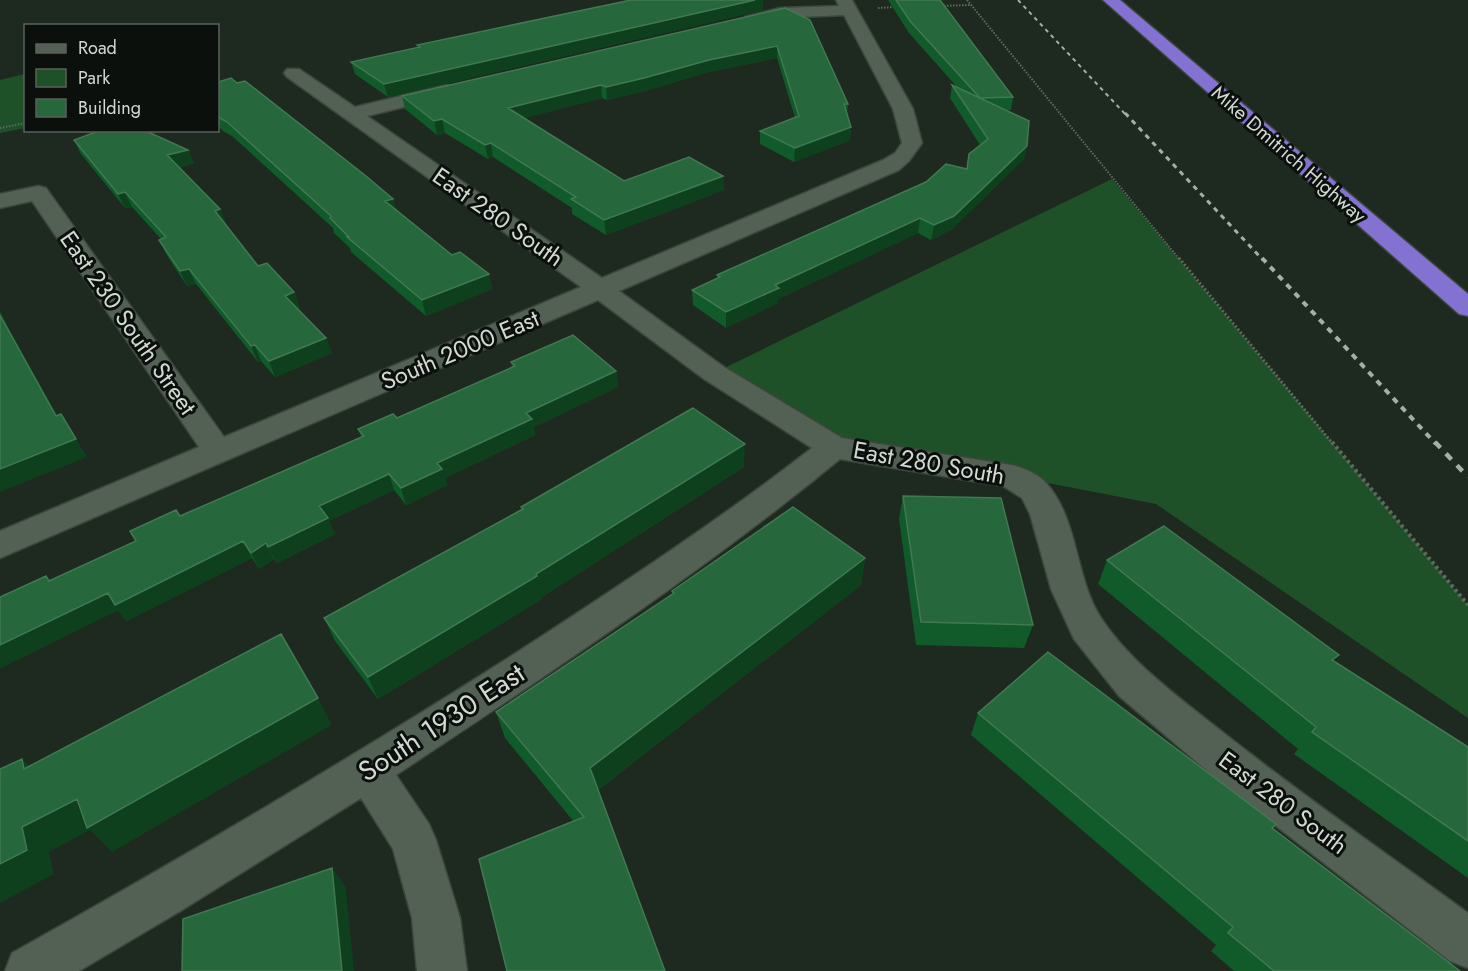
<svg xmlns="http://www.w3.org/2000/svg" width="1468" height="971" viewBox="0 0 1468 971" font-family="Jost,sans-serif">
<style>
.green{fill:#1f5129}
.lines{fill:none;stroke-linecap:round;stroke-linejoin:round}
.minor-casing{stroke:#3c463d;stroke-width:3}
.highway-casing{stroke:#3c463d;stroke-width:3}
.path-far2{stroke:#5f6960;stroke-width:2;stroke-dasharray:1.5 1.5;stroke-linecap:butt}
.path-far1{stroke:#5f6960;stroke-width:3;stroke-dasharray:2 2;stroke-linecap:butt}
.path{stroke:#5f6960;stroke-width:4;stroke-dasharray:3 3;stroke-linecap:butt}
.minor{fill:#536054;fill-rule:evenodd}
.highway{fill:#8472d3;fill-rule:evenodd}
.rail-far3{stroke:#a6aea6;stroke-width:2;stroke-dasharray:4 4;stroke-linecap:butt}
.rail-far2{stroke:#a6aea6;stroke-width:3;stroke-dasharray:5 5;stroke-linecap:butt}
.rail-far1{stroke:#a6aea6;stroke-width:4;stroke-dasharray:6 6;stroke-linecap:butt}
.rail{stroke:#a6aea6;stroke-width:4.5;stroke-dasharray:8 8;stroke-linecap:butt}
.wall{fill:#115a29}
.shaded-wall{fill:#0e401d}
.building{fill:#26673b;stroke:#417953;stroke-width:1.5}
.labels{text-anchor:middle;stroke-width:6;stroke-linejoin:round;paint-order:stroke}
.far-street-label{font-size:20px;fill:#d2d9d2;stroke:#0b100c}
.street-label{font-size:24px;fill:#d2d9d2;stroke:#0b100c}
.near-street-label{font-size:28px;fill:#d2d9d2;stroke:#0b100c}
</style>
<rect width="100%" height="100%" fill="#1e291f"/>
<!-- green -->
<path class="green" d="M25,74V128L0,133V80Z
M1112,179L1468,605V718L1156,504L1012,476L834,447L714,373Z"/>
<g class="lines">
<!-- minor casing -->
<g class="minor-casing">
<path id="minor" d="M836,0H852L913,109L922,143L909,161L899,170L619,291L724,367L842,438L1012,465C1024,468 1040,475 1047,484C1079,521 1075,578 1101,618C1130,662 1176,695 1216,727C1298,792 1384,852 1468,913V968L1450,961L1231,791L1119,696L1074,639L1051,589L1030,514L1022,498L1003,486L840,459C700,574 547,675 396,775L429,824L436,840L460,918L467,971H417L412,918L393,849L361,798L182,910L79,971H5L12,953C184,857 353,757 519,651C619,586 718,521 812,448L704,379L598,300L0,558V531L199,447L32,201L0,208V194L38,186L46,188L224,437L581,287L287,77L284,73L287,69H299L355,107L447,85L454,87L456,91L454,95L367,116L602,278L883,160L895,153L902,143L893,109L844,15L780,18L751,25L743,20L745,17L780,8L839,6Z"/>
</g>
<!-- highway casing -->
<g class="highway-casing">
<path id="highway" d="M1103,0H1120L1468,294V316L1459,314Z"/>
</g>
<!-- path-far2 -->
<path class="path-far2" d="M967,0L1180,260
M941,6L971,5
M878,8L895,7
M0,128L26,123"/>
<!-- path-far1 -->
<path class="path-far1" d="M1179,258L1333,444"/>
<!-- path -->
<path class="path" d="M1332,442L1468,605"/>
<!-- minor -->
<use href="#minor" class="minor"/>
<!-- highway -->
<use href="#highway" class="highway"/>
<!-- rail-far3 -->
<path class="rail-far3" d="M1018,0L1126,115"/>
<!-- rail-far2 -->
<path class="rail-far2" d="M1125,113L1263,260"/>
<!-- rail-far1 -->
<path class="rail-far1" d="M1262,258L1436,444"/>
<!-- rail -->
<path class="rail" d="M1435,442L1468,477"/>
</g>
<!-- wall -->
<path class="wall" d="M631,0H763V10L388,97L355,74L351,62L417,48V45Z
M888,0H940L1013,97L1011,110H1007L1027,146L1024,159L951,230L931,240L918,233L778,299V303L726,328L693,305L692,290L717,279V275L967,169L980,145L950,98L952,85L957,87L909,33Z
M785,8L848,104L847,114L851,127L850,140L794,162L760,144V131L795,118L777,58L709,72L645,91L607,100L602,98L524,118L624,181L723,176L724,190L606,235L572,214V208L493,157L488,159L445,133L437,135L405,109L402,96Z
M218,82L393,199L396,210L452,255L489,274L492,289L426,316L351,252L350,248L334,233L333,228L232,136L223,131L218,126Z
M74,140L188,150L194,163L179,168L220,209L226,224H225L258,266L294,292L300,308L298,309L326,338L332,353L275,377L261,361L258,362L196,284L187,286L166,254L159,240L161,239L132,207L125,208L81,154Z
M511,362L616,371L618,387L534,427L535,435L445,478L447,485L406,505L394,490L329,521L335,534L277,563L274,559L259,569L252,558L126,621L118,610L0,668L46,576L50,581L136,541L180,516L361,437L358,429L397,418L512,368Z
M744,467L542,597V599L378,699L335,641L324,618L522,510L521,507Z
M903,496L1033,625L1024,648L916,645L899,519Z
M865,558L861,585L598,790L665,971L574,822L505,738L496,712L672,594V591Z
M1107,560L1334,661L1468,747V878L1294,754L1298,749L1098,584Z
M978,713L1272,828L1460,971H1234L1211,951L1216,945L971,735Z"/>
<!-- shaded-wall -->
<path class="shaded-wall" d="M755,0H763V10L388,97L384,84Z
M777,46V58L709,72L645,91L607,100L606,87L709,60Z
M601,85L602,98L511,122L508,108Z
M442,119L445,133L437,135L434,121Z
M851,127L850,140L794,162L795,148Z
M491,143L493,157L488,159L485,145Z
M1027,146L1024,159L951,230L931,240L934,225Z
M188,150L194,163L173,169L167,155Z
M723,176L724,190L606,235L604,220Z
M125,192L132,207L125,208L118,194Z
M393,199L397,213L385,201Z
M220,209L226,224L221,226L215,211Z
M920,218L918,233L778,299V303L726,328V312L775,285Z
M189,269L196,284L187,286L180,271Z
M489,274L492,289L426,316L422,300Z
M294,292L300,308L291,311L285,296Z
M0,310L13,336L68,434L56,416L0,315Z
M326,338L332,353L275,377L269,361Z
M255,345L261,361L258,362L251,346Z
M616,371L618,387L534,427L535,435L445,478L447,485L406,505L401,488L437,463L526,413Z
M61,414L87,457L0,492V469Z
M745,444L744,467L542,597V599L378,699L368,677L536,574Z
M389,474L394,490L329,521L335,534L277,563L268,547L319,506Z
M243,541L252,558L126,621L118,610L0,668V645L108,593Z
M266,543L274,559L259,569L251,553Z
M865,558L861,585L595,792L590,768Z
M318,698L332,725L112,852L90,830L49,852L54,874L0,903V864L22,827L77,799Z
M22,759L48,784L24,769Z
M332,868L346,888L354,971H342Z"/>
<!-- building -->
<path class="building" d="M631,0H755L384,84L351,62L420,47L417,45Z
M896,0H940L1013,97L980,98L910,21Z
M785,8L810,20L848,104H844L851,127L795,148L760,131L799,116L777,46L709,60L644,78L606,87L601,85L508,108L624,181L689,157L723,176L604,220L571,199L576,197L491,143L485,145L442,119L434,121L402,96Z
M231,78L237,83L245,81L366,176L393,199L385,201L452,255L460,252L489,274L422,300L347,237H349L330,218L331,216L227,122L218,117V82Z
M952,85L1029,121L1027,146L954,216L934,225L920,218L775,285L779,288L726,312L692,290L720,277L717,275L926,182L946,164L967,169L969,154L988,139Z
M101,130H144L188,150L167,155L220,209L215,211L258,266L267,263L294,292L285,296L326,338L269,361L255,345L251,346L189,269L180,271L159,240L166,237L125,192L118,194L74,140Z
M0,315L56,416L61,414L76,439L0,469Z
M573,335L616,371L526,413L532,419L437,463L442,469L401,488L389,474L319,506L328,518L268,547L266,543L251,553L243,541L115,605L108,593L0,645V597L46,576L49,581L136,541L130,531L176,510L180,516L364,436L358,429L393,414L397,418L515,366L511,362Z
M693,408L745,444L536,574L537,576L368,677L324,618L523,509L521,507Z
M903,496L1001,498L1033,625L921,622Z
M793,507L865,558L590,768L665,971H507L479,859L584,817L496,712L674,593L672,591Z
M1164,526L1339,655L1332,660L1468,747V841L1312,732L1316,727L1107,560Z
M281,634L318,698L87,828L77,799L22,827L27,850L0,864V769L22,759L24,769Z
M1048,652L1276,824L1272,828L1460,971H1274L1228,933L1233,927L978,713Z
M332,868L342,971H182L183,919Z"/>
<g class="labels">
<!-- far-street labels -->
<g class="far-street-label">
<text transform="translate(1289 154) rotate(41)" y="7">Mike Dmitrich Highway</text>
</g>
<!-- street labels -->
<g class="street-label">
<text transform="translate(498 217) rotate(35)" y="8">East 280 South</text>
<text transform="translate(128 323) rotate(55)" y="8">East 230 South Street</text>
<text transform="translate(460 350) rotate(-23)" y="8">South 2000 East</text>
<text transform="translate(929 463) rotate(10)" y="8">East 280 South</text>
<text transform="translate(1283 803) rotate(37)" y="8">East 280 South</text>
</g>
<!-- near-street labels -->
<g class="near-street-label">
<text transform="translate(441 722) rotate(-33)" y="10">South 1930 East</text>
</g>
</g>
<!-- legend -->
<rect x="24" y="24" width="195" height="108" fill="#0b100c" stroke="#5b605b" stroke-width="1.5"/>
<rect x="36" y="44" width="30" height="9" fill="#536054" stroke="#5b605b" stroke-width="1.5"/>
<text x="78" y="54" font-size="18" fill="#d2d9d2">Road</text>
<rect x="36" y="69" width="30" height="18" fill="#1f5129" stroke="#5b605b" stroke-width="1.5"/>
<text x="78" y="84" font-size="18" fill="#d2d9d2">Park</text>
<rect x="36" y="99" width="30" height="18" fill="#26673b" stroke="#5b605b" stroke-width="1.5"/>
<text x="78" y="114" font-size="18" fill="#d2d9d2">Building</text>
</svg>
